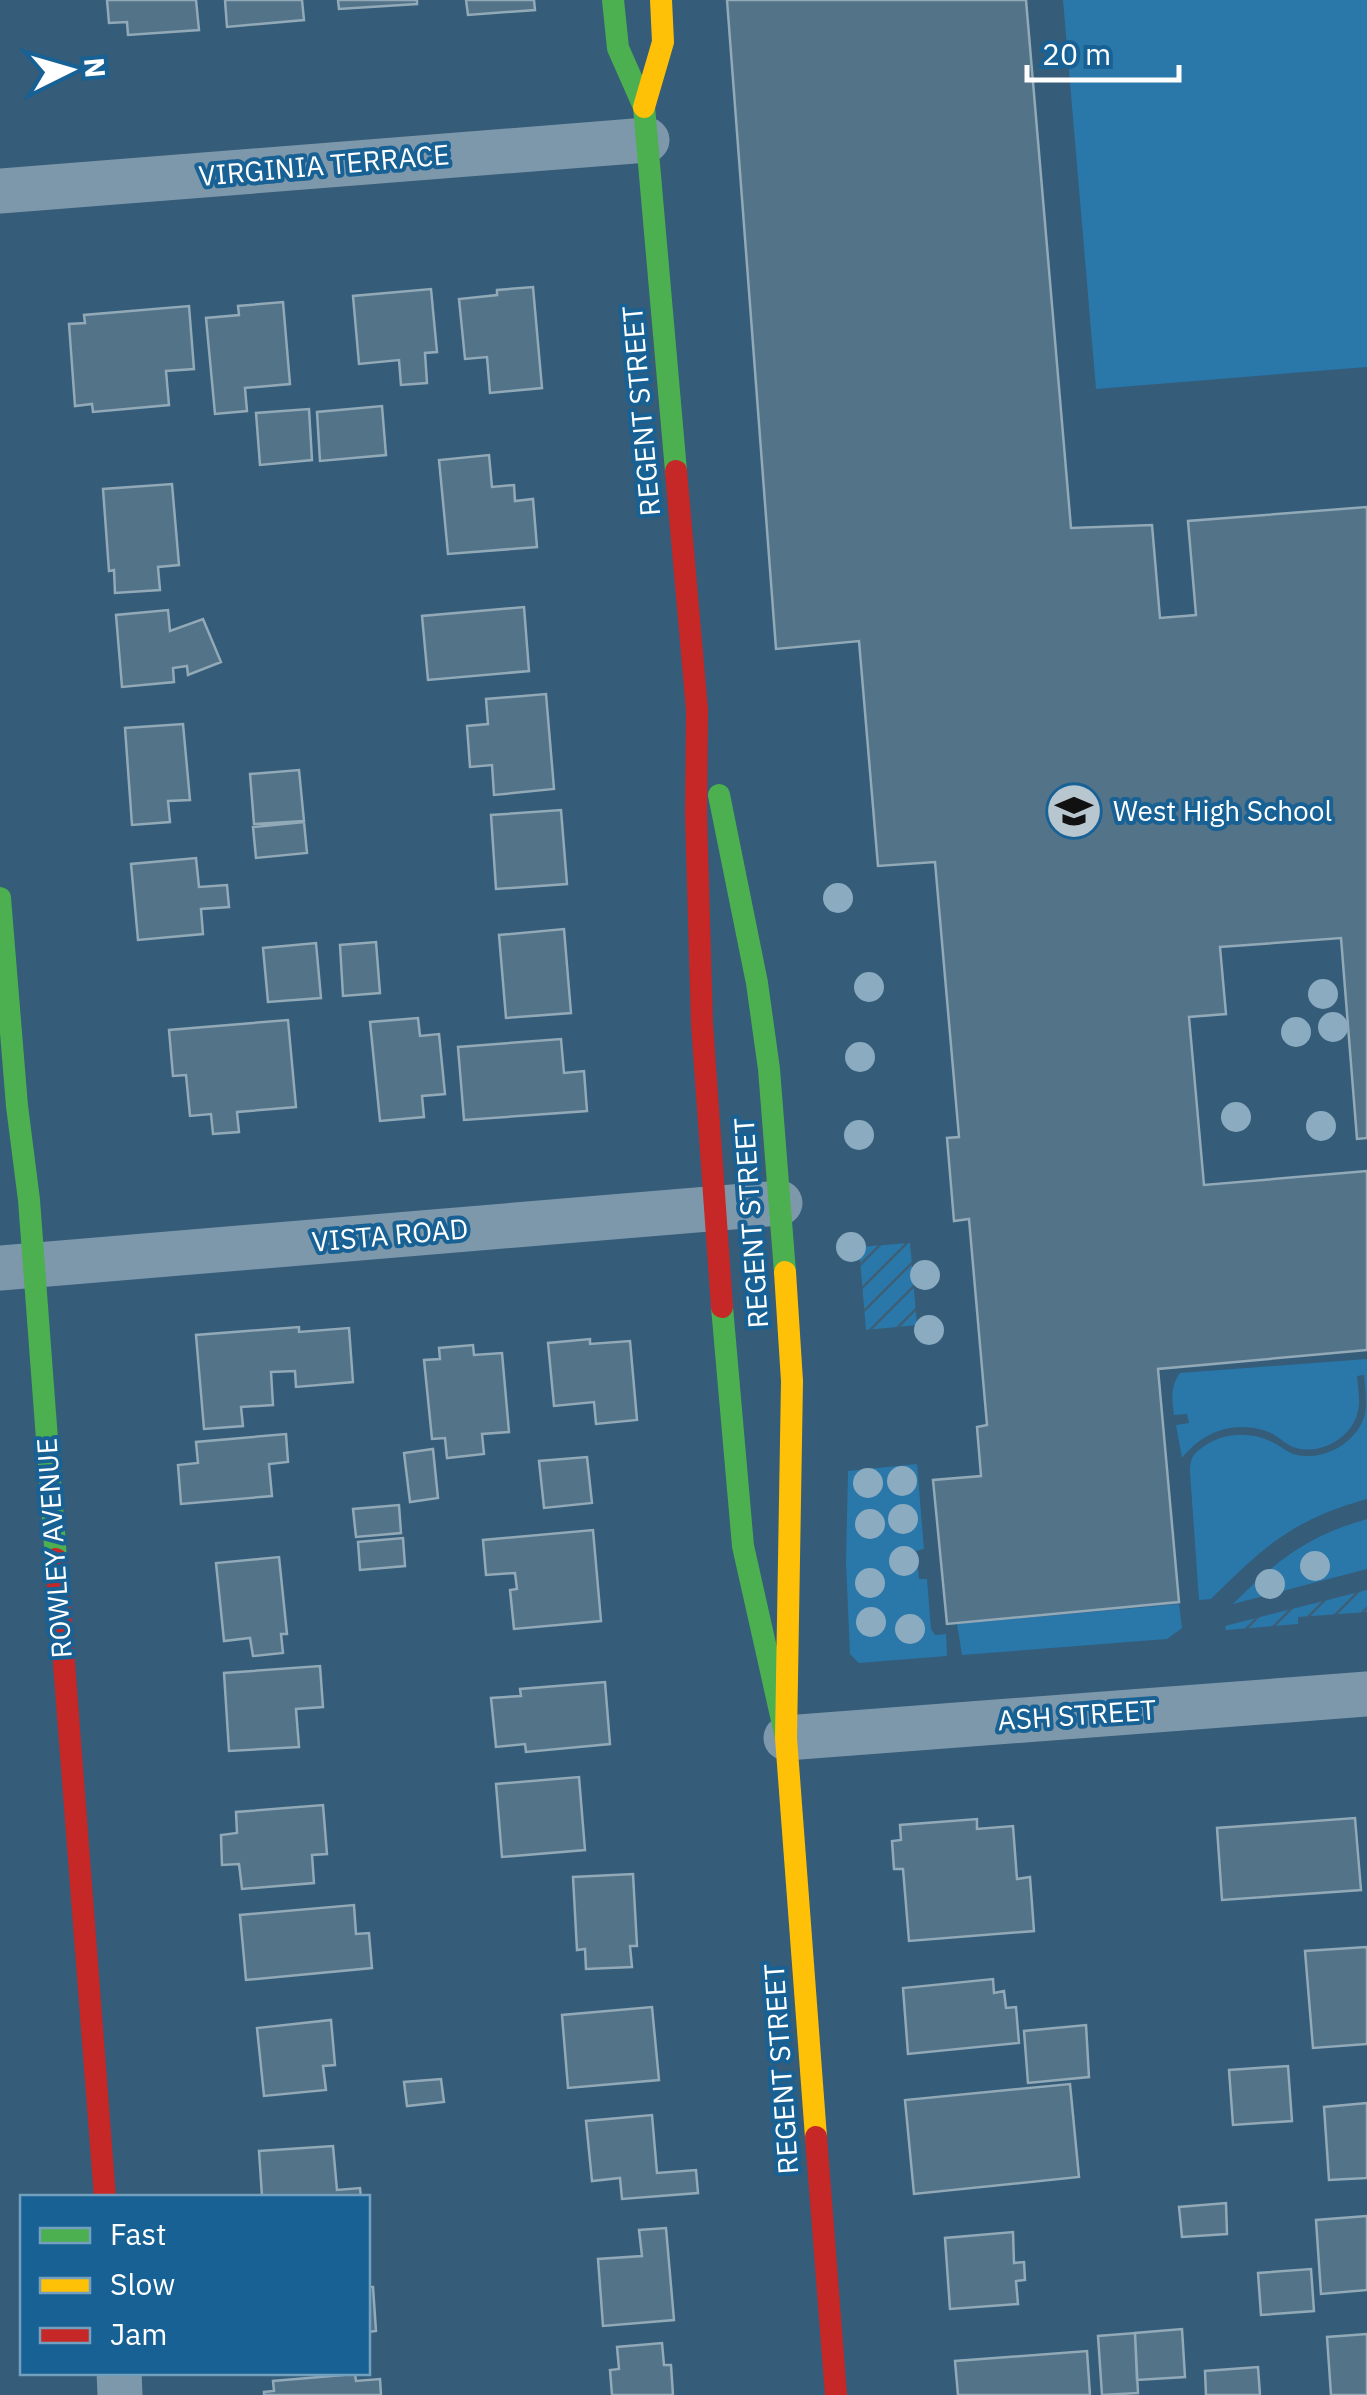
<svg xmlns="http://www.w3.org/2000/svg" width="1367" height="2395" viewBox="0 0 1367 2395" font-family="'IBM Plex Sans',sans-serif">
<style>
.grass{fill:#2a77aa}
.garden{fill:url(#garden-furrows)}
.building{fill:#537389;stroke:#92a9b8;stroke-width:2.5}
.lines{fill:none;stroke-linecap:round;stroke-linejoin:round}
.street{stroke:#7e98ab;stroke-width:45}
.fast{stroke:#4caf50;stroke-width:22}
.slow{stroke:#ffc107;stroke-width:22}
.jam{stroke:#c62828;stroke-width:22}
.tree{fill:#8babc0}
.labels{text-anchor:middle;stroke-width:8;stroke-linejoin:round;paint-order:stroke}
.street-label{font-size:28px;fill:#fff;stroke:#186195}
.poi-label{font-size:28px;fill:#fff;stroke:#186195;text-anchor:start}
</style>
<defs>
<pattern id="garden-furrows" width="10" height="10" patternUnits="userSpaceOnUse" patternTransform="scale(2.5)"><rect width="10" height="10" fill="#2a77aa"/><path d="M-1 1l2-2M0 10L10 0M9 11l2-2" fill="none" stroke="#3d5f76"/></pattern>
</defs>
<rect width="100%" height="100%" fill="#355c78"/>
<!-- grass -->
<path class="grass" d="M1063,0H1367V367L1096,389Z
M1367,1359V1499C1292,1520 1265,1546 1211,1599L1199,1600L1190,1472C1190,1460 1192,1454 1203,1447C1221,1433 1249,1431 1270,1441C1280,1445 1287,1453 1297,1455C1325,1461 1358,1442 1365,1414C1367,1402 1365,1388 1364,1375L1357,1376C1358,1389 1361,1403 1357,1415C1349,1440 1318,1456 1293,1447C1283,1443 1276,1434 1266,1431C1234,1420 1202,1432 1182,1458L1176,1425L1189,1423L1187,1414L1174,1415C1172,1399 1170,1387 1180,1373Z
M917,1464L924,1549L916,1551L919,1579H927L931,1629L935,1635L946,1634L947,1656L859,1663L850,1654L846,1563L848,1471Z
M1367,1519V1569L1233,1604C1276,1561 1307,1536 1367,1519Z
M1179,1604L1182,1628L1167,1639L962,1655L957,1624Z"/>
<!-- garden -->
<path class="garden" d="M910,1243L917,1325L866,1330L859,1247Z
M1367,1590V1612L1298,1617V1624L1226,1630L1225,1626Z"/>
<!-- building -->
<path class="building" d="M107,0H196L199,30L128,35L127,22L109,23Z
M225,0H302L304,20L227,27Z
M338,0H417V4L339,9Z
M466,0H534L535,10L468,15Z
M727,0H1026L1071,528L1152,525L1160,618L1196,615L1188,521L1367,507V1138L1357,1139L1341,938L1220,947L1226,1014L1189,1017L1204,1185L1367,1171V1350L1158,1369L1179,1602L947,1624L933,1480L981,1476L977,1427L987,1425L969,1219L954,1221L947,1138L959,1137L935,862L878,866L859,641L776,649Z
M533,287L542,388L490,393L487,357L465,359L459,299L497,295V290Z
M431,289L437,352L425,353L427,383L401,385L399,360L359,364L353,296Z
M283,302L290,384L245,388L247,411L215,414L206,318L239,315L238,306Z
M189,306L194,369L166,371L169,405L93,412L92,404L75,406L69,324L85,323L84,315Z
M382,406L386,455L320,461L317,412Z
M309,409L312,460L260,465L256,413Z
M489,455L492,487L514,485L515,501L533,499L537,547L448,554L439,460Z
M172,484L179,565L158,567L160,590L115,593L114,570L109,571L103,489Z
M524,607L529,671L428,680L422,616Z
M168,610L170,631L203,619L221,662L188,675L187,666L173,668L174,682L122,687L116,615Z
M546,694L554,789L494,795L492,765L470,767L467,726L488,724L486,699Z
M183,724L190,800L168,801L170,822L132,825L125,728Z
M299,770L304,821L254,824L250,774Z
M561,810L567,884L496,889L491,815Z
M304,822L307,853L256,858L253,827Z
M196,858L199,887L227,885L229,907L201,909L203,934L138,940L131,864Z
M564,929L571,1013L506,1018L499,935Z
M376,942L380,993L343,996L340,945Z
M316,943L321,998L268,1002L263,948Z
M418,1018L420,1036L439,1034L445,1094L422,1096L424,1117L380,1121L370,1022Z
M288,1020L296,1107L237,1112L239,1132L213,1134L211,1114L190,1116L186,1075L173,1076L169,1030Z
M561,1039L564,1073L584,1071L587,1111L464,1120L458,1047Z
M299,1327V1332L349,1328L353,1382L296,1387L295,1371L271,1372L273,1405L241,1407L243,1426L204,1429L196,1335Z
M590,1339V1344L630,1341L637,1420L596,1424L594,1402L554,1406L548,1343Z
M473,1345L474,1355L502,1353L509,1432L482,1434L484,1454L447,1458L445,1438L432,1439L424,1360L440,1359L439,1348Z
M286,1434L288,1462L269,1464L272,1496L181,1504L178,1465L198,1463L196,1442Z
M433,1449L438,1498L410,1502L404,1453Z
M587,1457L592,1503L544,1508L539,1461Z
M399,1505L401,1533L356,1537L353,1509Z
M593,1530L601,1621L514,1629L510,1590L517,1589L515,1573L486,1575L483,1540Z
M403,1538L405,1566L360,1570L358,1542Z
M279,1557L287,1634H281L283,1653L253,1656L250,1638L224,1641L216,1563Z
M320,1666L323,1707L296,1709L299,1747L229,1751L224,1673Z
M605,1682L610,1744L526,1752L525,1744L496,1747L491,1698L521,1696L520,1689Z
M579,1777L585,1850L502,1857L496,1784Z
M323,1805L327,1854L312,1855L314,1883L242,1889L239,1864L222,1865L221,1835L237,1833L236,1812Z
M1355,1818L1361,1890L1222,1900L1217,1828Z
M977,1819V1829L1013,1826L1017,1879L1030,1877L1034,1931L909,1941L903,1869H894L892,1841L901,1840L900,1825Z
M633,1874L637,1946H630L632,1967L586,1969L585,1949L577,1950L573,1877Z
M354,1905L356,1934L369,1933L372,1968L246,1980L240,1915Z
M1367,1947V2044L1313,2048L1305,1951Z
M993,1979L994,1993L1004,1991L1006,2008L1016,2007L1019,2043L908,2054L903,1988Z
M652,2007L659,2080L568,2088L562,2015Z
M331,2020L335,2065L323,2066L326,2090L264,2096L257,2028Z
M1086,2025L1089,2077L1028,2083L1024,2031Z
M1288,2066L1292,2121L1233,2125L1229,2070Z
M441,2079L444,2102L407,2106L404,2082Z
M1070,2084L1079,2177L914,2194L905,2100Z
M1367,2103V2178L1329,2180L1324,2107Z
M652,2115L657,2173L696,2170L698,2193L622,2199L620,2178L592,2181L586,2121Z
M333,2146L337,2190L360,2188L361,2198L262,2196L259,2151Z
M1226,2203L1227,2234L1182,2237L1179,2207Z
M1367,2216V2290L1321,2294L1316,2220Z
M666,2228L674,2320L603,2326L598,2259L642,2256L639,2230Z
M1013,2232L1014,2263L1024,2262L1025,2280L1016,2281L1018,2304L950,2309L945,2238Z
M1311,2269L1314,2311L1261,2315L1258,2273Z
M368,2287H373L376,2331L368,2332Z
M1182,2329L1185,2377L1137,2380L1135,2333Z
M1135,2333L1138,2393L1102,2395L1098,2336Z
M1367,2334V2395H1331L1327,2337Z
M662,2343L664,2365H671L673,2395H612L610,2370L619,2369L617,2347Z
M1087,2351L1090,2395H958L955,2361Z
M1258,2367L1260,2395H1206L1205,2371Z
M355,2374L356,2381L380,2379L381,2395H264V2392L274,2391L273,2381Z"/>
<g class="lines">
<!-- street -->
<path class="street" d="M0,191L647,140
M0,1268L780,1203
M786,1738L1367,1694
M119,2372L120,2395"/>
<!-- fast -->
<path class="fast" d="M613,0L618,48L644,107L676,471
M719,795L757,983L769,1069L785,1272
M0,898L17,1106L29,1200L56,1559
M722,1307L743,1546L786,1738"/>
<!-- slow -->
<path class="slow" d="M644,107L663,42L661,0
M785,1272L792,1381L786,1738L816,2137"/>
<!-- jam -->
<path class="jam" d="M676,471L697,710L696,815L702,1024L722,1307
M56,1559L105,2198
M816,2137L836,2395"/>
</g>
<!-- trees -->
<g class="tree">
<circle cx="838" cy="898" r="15"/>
<circle cx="869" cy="987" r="15"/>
<circle cx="1323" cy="994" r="15"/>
<circle cx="1333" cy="1027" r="15"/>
<circle cx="1296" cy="1032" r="15"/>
<circle cx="860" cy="1057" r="15"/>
<circle cx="1236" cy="1117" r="15"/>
<circle cx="1321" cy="1126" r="15"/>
<circle cx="859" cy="1135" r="15"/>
<circle cx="851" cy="1247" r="15"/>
<circle cx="925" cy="1275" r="15"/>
<circle cx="929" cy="1330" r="15"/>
<circle cx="902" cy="1481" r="15"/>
<circle cx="868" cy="1483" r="15"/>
<circle cx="903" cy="1519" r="15"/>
<circle cx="870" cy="1524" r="15"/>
<circle cx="904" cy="1561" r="15"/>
<circle cx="1315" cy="1566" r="15"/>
<circle cx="870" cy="1583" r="15"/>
<circle cx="1270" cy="1584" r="15"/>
<circle cx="871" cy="1622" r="15"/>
<circle cx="910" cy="1629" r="15"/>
</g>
<!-- icons -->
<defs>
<g id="school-disc" transform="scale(2.875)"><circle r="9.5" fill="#b8c6d0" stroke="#186195"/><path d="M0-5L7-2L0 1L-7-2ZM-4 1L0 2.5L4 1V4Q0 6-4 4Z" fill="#111"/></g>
</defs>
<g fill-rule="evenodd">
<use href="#school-disc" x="1074" y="811"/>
</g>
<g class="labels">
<!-- street labels -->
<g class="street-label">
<text transform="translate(324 165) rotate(-5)" y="10">VIRGINIA TERRACE</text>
<text transform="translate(641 411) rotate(-95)" y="10">REGENT STREET</text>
<text transform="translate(751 1223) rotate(-94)" y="10">REGENT STREET</text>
<text transform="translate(390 1235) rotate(-5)" y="10">VISTA ROAD</text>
<text transform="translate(54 1548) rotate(-94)" y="10">ROWLEY AVENUE</text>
<text transform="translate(1077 1715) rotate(-4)" y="10">ASH STREET</text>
<text transform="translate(781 2069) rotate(-94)" y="10">REGENT STREET</text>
</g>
<!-- poi labels -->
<g class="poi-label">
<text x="1113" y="821">West High School</text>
</g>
</g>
<!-- legend -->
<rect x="20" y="2195" width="350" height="180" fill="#186195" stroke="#74a0bf" stroke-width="2.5"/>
<rect x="40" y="2228" width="50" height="15" fill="#4caf50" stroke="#74a0bf" stroke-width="2.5"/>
<text x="110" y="2245" font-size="30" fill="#ffffff">Fast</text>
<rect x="40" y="2278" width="50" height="15" fill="#ffc107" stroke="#74a0bf" stroke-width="2.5"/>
<text x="110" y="2295" font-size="30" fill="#ffffff">Slow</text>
<rect x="40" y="2328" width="50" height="15" fill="#c62828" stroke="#74a0bf" stroke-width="2.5"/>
<text x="110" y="2345" font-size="30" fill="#ffffff">Jam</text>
<!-- north arrow -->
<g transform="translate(70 70) rotate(85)" stroke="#186195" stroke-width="8" paint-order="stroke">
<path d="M0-8L18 38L0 25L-18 38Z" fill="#ffffff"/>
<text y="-15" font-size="28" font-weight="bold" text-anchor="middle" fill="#ffffff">N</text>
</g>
<!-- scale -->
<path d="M1027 65v15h152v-15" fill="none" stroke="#ffffff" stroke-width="5"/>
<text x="1042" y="65" font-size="30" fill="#ffffff" stroke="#186195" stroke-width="8" paint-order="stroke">20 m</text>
</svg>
